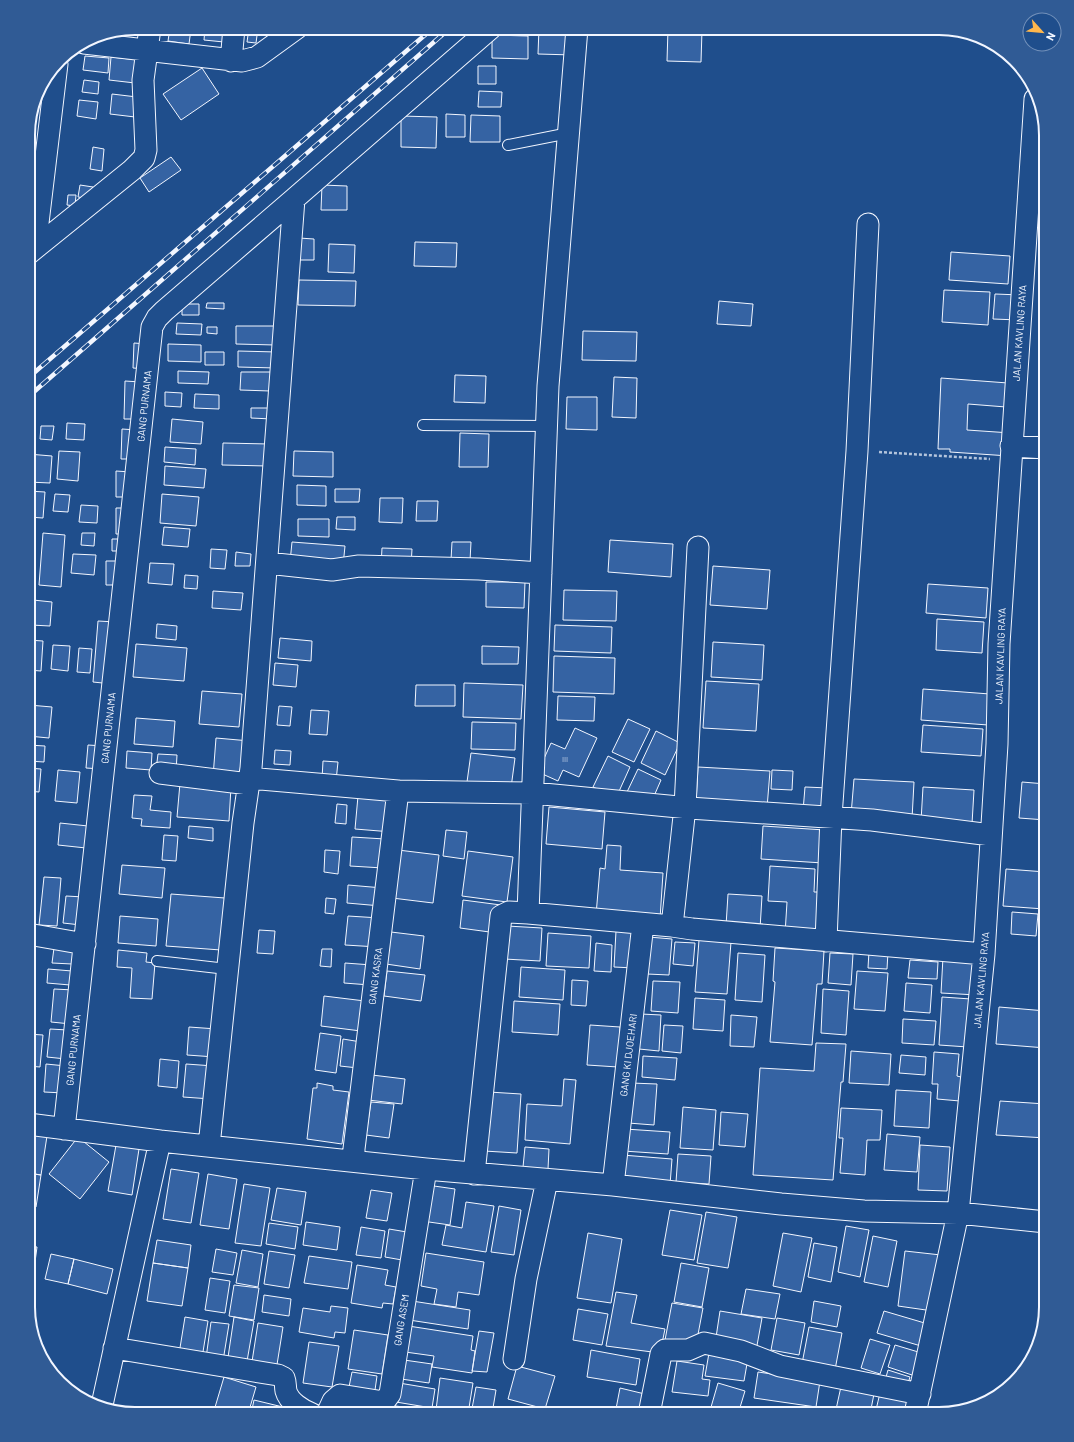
<svg xmlns="http://www.w3.org/2000/svg" width="1074" height="1442" viewBox="0 0 1074 1442" font-family="Barlow,sans-serif">
<style>
.building{fill:#3563a3;stroke:#f2f6ff}
.lines{fill:none;stroke-linecap:round;stroke-linejoin:round}
.lane-casing{stroke:#f2f6ff;stroke-width:12}
.street-casing{stroke:#f2f6ff;stroke-width:23}
.path{stroke:#b3c4dc;stroke-width:2.5;stroke-dasharray:3 2;stroke-linecap:butt}
.lane{stroke:#1f4e8c;stroke-width:10}
.street{stroke:#1f4e8c;stroke-width:21}
.rail-casing{stroke:#f2f6ff;stroke-width:4.5}
.rail{stroke:#1f4e8c;stroke-width:3;stroke-dasharray:9;stroke-linecap:butt}
.labels{text-anchor:middle;stroke-width:3;stroke-linejoin:round;paint-order:stroke}
.number-label{font-size:8px;fill:#c3d1e8}
.street-label{font-size:10px;fill:#f2f6ff;stroke:#1f4e8c}
.rim{fill:none;stroke:#f2f6ff;stroke-width:2}
</style>
<rect width="100%" height="100%" fill="#1f4e8c"/>
<!-- building -->
<path class="building" d="M134,28L133,35L117,33V32Z
M170,28L191,29L189,44L168,41Z
M205,28H226L224,42L204,40Z
M249,28H258L256,43L247,42Z
M539,28H573V55L538,54Z
M668,29L702,30L701,62L667,61Z
M492,35L528,36V59L492,58Z
M85,56L109,58L108,73L83,70Z
M111,57L138,60L135,83L109,80Z
M478,66H496V84H478Z
M202,68L219,94L181,120L163,94Z
M84,80L99,82L98,94L82,92Z
M41,85L39,101H36L39,88Z
M479,91L502,92L501,107H478Z
M112,94L137,97L135,117L110,114Z
M79,100L98,102L96,119L77,116Z
M446,114L465,115V137H446Z
M471,115L500,116V142H470Z
M401,116L437,117L436,148L401,147Z
M93,147L104,149L102,171L90,169Z
M171,157L181,170L149,192L140,178Z
M80,185L93,187L91,199L78,197Z
M322,185L347,186V210H321Z
M68,195H76L75,206L67,205Z
M299,238L314,239V260H298Z
M415,242L457,243L456,267L414,266Z
M329,244L355,245L354,273L328,272Z
M951,252L1010,256L1008,284L949,280Z
M299,280L356,281L355,306L298,305Z
M944,290L990,292L988,325L942,322Z
M995,294L1021,295L1019,320L993,319Z
M719,301L753,304L751,326L717,324Z
M207,303H224V309L206,308Z
M182,304H199V315H182Z
M177,323L202,324L201,335L176,334Z
M236,326H276L275,345L236,344Z
M207,327H217V334L207,333Z
M583,331L637,332L636,361L582,360Z
M134,343L147,344L146,369L133,368Z
M168,344L201,345V362L168,361Z
M238,351L277,352L276,368L238,367Z
M205,352H224V365H205Z
M178,371L209,372L208,384L178,383Z
M241,372H271L270,391L240,390Z
M455,375L486,376L485,403L454,402Z
M614,377L637,378L636,418L612,417Z
M941,378L1008,383L1006,407L968,404L967,430L1011,433L1009,456L950,452V449H938Z
M125,381L141,382L140,419H124Z
M1042,390H1046V414L1040,413Z
M165,392L182,393L181,407L165,406Z
M195,394L219,395V409L194,408Z
M567,397H597V430L566,429Z
M251,408H273L272,419L251,418Z
M172,419L203,422L201,444L170,442Z
M67,423L85,424L84,440L66,439Z
M41,426H54L52,440L40,439Z
M122,429L137,430L136,459H121Z
M460,433L489,434L488,467H459Z
M223,443L269,444L268,466L222,465Z
M165,447L196,449L195,465L164,462Z
M59,451L80,452L78,481L57,479Z
M294,451L333,452V477L293,476Z
M28,454L52,456L50,483L28,482Z
M165,466L206,469L204,488L164,485Z
M116,471L131,472V497H116Z
M297,485L326,486V506L297,505Z
M335,489H360L359,502H335Z
M28,491L45,492L43,518L28,517Z
M55,494L70,495L68,512L53,511Z
M162,494L199,497L196,526L160,523Z
M380,498H403L402,523L379,522Z
M417,501H438L437,521H416Z
M81,505L98,506L97,523L79,522Z
M116,508H129L128,534H116Z
M337,517H355V530L336,529Z
M298,519H329V537L298,536Z
M164,527L190,529L188,547L162,545Z
M43,533L65,535L61,587L39,585Z
M82,533H95L94,546L81,545Z
M112,539H125V551H112Z
M610,540L673,544L671,577L608,572Z
M292,542L345,546L343,566L290,562Z
M452,542H471L470,561L451,560Z
M382,548L412,549L411,566H381Z
M211,549L227,550L225,569L210,568Z
M28,551L33,552L31,584L28,583Z
M236,552L251,554L250,566H235Z
M73,554L96,555L94,575L71,573Z
M106,561H124L123,585H106Z
M150,563L174,564L172,585L148,583Z
M713,566L770,570L767,609L710,605Z
M185,575L198,576L197,589L184,588Z
M486,582H525L524,608L486,607Z
M928,584L988,588L986,618L926,613Z
M564,590L617,591L616,621L563,620Z
M213,591L243,593L241,610L212,608Z
M33,600L52,602L50,626L31,625Z
M937,619L984,622L982,653L936,650Z
M98,621L116,622L112,684L93,682Z
M157,624L177,626L176,640L156,638Z
M555,625L612,627L611,653L554,651Z
M280,638L312,641L311,661L278,658Z
M28,640L43,641L41,671L28,670Z
M713,642L764,645L762,680L711,677Z
M136,644L187,648L184,681L133,677Z
M53,645L70,646L68,671L51,669Z
M482,646L519,647L518,664H482Z
M79,648L92,649L90,673L77,672Z
M554,656L615,658L614,694L553,692Z
M275,663L298,665L296,687L273,685Z
M706,681L759,684L756,731L703,728Z
M464,683L523,685L521,719L463,717Z
M416,685H455V706H415Z
M923,689L990,694L988,725L921,720Z
M202,691L242,694L239,727L199,724Z
M558,696L595,697L594,721L557,720Z
M29,705L52,707L49,738L28,736Z
M279,706L292,707L290,726L277,725Z
M311,710L329,711L327,735L309,734Z
M136,718L175,721L173,747L134,744Z
M628,719L650,729L634,762L612,752Z
M472,722L516,723L515,750L471,749Z
M923,725L983,729L981,756L921,752Z
M575,728L597,738L579,777L563,770L558,781L538,772L551,743L565,749Z
M656,731L680,743L665,775L641,763Z
M216,738L250,741L247,780L213,777Z
M28,745L45,746L44,762L28,761Z
M88,745L104,746L102,769L86,768Z
M275,750L291,751L290,765L274,764Z
M127,751L152,753L151,770L126,768Z
M471,753L515,758L511,788L467,782Z
M158,754L177,755L176,772L156,770Z
M608,756L630,767L616,798L593,787Z
M323,761L338,762L336,781L322,779Z
M698,767L770,771L767,808L696,803Z
M28,768L41,769L39,792L28,791Z
M638,769L661,780L651,803L627,792Z
M58,770L80,772L77,803L55,801Z
M772,770L793,771L792,790L771,789Z
M854,779L914,782L912,819L851,815Z
M1022,782L1046,784V820L1019,818Z
M180,783L231,787L229,821L177,817Z
M805,787L829,788L827,812L803,811Z
M923,787L974,790L972,824L921,821Z
M134,795L152,796L150,810L171,812L170,828L141,826L142,819L132,818Z
M358,796L394,799L392,832L355,829Z
M337,804L347,805L346,824L335,823Z
M549,807L605,812L602,849L546,844Z
M60,823L88,826L86,848L58,845Z
M189,826L213,828V841L188,838Z
M763,826L825,830L823,863L761,859Z
M446,830L467,832L464,859L443,856Z
M164,835L178,836L176,861L162,860Z
M352,837L385,839L383,868L350,866Z
M607,845L621,846L620,870L663,873L660,919L596,915L600,868L605,869Z
M325,850L340,851L338,874L324,872Z
M398,850L439,855L433,903L392,898Z
M468,851L513,857L507,902L462,896Z
M122,865L165,868L162,898L119,894Z
M770,866L815,869L814,892H823L820,936L785,934L787,902L768,901Z
M1006,869L1046,872L1044,909L1003,906Z
M44,877L61,878L57,926L39,925Z
M348,885L383,888L381,906L347,903Z
M171,894L225,898L221,950L166,946Z
M728,894L762,896L760,929L726,926Z
M66,896L84,897L81,925L63,923Z
M326,898L336,899L334,914L325,913Z
M463,900L501,905L497,933L460,928Z
M1012,912L1038,914L1036,936L1011,934Z
M120,916L158,919L156,946L118,943Z
M348,916L380,918L378,947L345,945Z
M507,926L542,928L540,961L504,959Z
M259,930L275,931L273,954L257,953Z
M616,931L637,933L634,968L614,967Z
M391,932L424,936L420,969L386,964Z
M548,933L591,936L589,968L546,966Z
M649,937L672,939L669,975L647,974Z
M699,940L731,942L727,994L695,992Z
M675,942L695,943L693,966L673,964Z
M596,943L612,945L611,972L594,971Z
M54,948L74,950L72,964L52,963Z
M775,948L824,951L822,984H817L812,1045L770,1042L775,982L773,981Z
M322,949H332L331,967L320,966Z
M118,950L147,953L146,962L155,963L152,999L130,998L132,968L117,967Z
M869,951L888,952L887,969L868,968Z
M738,953L765,955L762,1002L735,1000Z
M830,953L853,954L851,985L828,983Z
M943,957L979,959L977,995L941,993Z
M910,960L938,962L937,979L908,978Z
M345,963L372,965L370,985L344,983Z
M521,967L565,970L563,1000L519,997Z
M48,969L72,971L70,985L47,983Z
M387,971L425,975L421,1001L384,996Z
M857,971L888,973L885,1011L854,1009Z
M572,980L588,981L586,1006L571,1005Z
M653,981L680,982L678,1013L651,1011Z
M906,983L932,985L930,1013L904,1011Z
M54,989L74,990L71,1024L51,1022Z
M823,989L849,991L846,1035L821,1033Z
M324,996L365,1001L361,1031L321,1026Z
M942,997L971,999L968,1047L939,1045Z
M695,998L725,1000L723,1031L693,1029Z
M514,1001L560,1004L558,1035L512,1032Z
M999,1007L1046,1011V1048L996,1044Z
M641,1014L661,1015L659,1051L639,1049Z
M731,1015L757,1017L754,1047L730,1046Z
M903,1019L936,1021L934,1045L902,1043Z
M590,1025L620,1027L618,1067L587,1065Z
M664,1025L683,1026L681,1053L662,1051Z
M189,1027L217,1029L215,1057L187,1055Z
M50,1029L68,1030L66,1059L47,1057Z
M320,1033L341,1036L336,1073L315,1070Z
M28,1034L43,1035L40,1067L28,1066Z
M343,1039L361,1042L358,1068L340,1066Z
M816,1043L846,1044L843,1082H841L833,1180L753,1175L760,1068L814,1071Z
M851,1051L891,1054L889,1085L849,1083Z
M934,1052L959,1054L957,1076L961,1077L960,1101L937,1099L938,1084H932Z
M901,1055L926,1057L925,1075L899,1073Z
M643,1056L677,1058L675,1080L642,1077Z
M160,1059L179,1061L177,1088L158,1086Z
M46,1064L66,1066L64,1093L44,1092Z
M186,1064L214,1066L211,1099L183,1097Z
M372,1075L405,1079L402,1104L368,1100Z
M564,1079L576,1080L570,1144L525,1140L527,1104L562,1106Z
M317,1083L333,1086V1090L349,1092L342,1144L307,1139L313,1088H317Z
M631,1083L657,1084L654,1125L628,1123Z
M896,1090L931,1092L929,1128L894,1126Z
M489,1092L521,1094L517,1153L484,1151Z
M1000,1101L1046,1104V1138L996,1135Z
M371,1102L394,1104L389,1138L366,1135Z
M683,1107L716,1110L713,1150L680,1148Z
M841,1108L882,1110L880,1140H867L865,1175L840,1173L843,1138H839Z
M721,1112L748,1114L745,1147L719,1145Z
M625,1129L670,1132L668,1154L623,1151Z
M28,1133L47,1136L41,1175L28,1173Z
M887,1134L920,1137L917,1172L884,1170Z
M78,1137L109,1162L80,1199L49,1174Z
M116,1145L139,1149L132,1195L108,1191Z
M920,1145L950,1147L947,1191L918,1190Z
M525,1147L549,1149L548,1169L523,1167Z
M678,1154L711,1156L709,1184L676,1182Z
M622,1155L672,1159L670,1185L620,1181Z
M171,1169L199,1173L191,1223L163,1219Z
M28,1173L41,1175L36,1207L28,1206Z
M208,1174L237,1179L229,1229L200,1225Z
M244,1184L270,1188L261,1246L235,1243Z
M427,1185L455,1189L450,1225L422,1221Z
M277,1188L306,1192L301,1225L271,1220Z
M371,1190L392,1193L387,1221L366,1218Z
M466,1202L494,1206L486,1252L442,1245L446,1225L462,1228Z
M499,1206L521,1210L514,1255L491,1252Z
M670,1210L702,1215L694,1260L662,1255Z
M28,1212L34,1213L30,1240H28Z
M706,1212L737,1217L728,1268L697,1263Z
M306,1222L340,1227L337,1250L303,1245Z
M269,1223L298,1227L295,1249L266,1244Z
M846,1226L869,1230L860,1277L838,1272Z
M361,1227L385,1231L381,1258L356,1255Z
M389,1229L407,1232L402,1260L385,1257Z
M588,1233L622,1239L611,1303L577,1298Z
M783,1233L812,1238L801,1292L773,1286Z
M873,1236L897,1241L888,1287L864,1282Z
M157,1240L191,1245L188,1268L153,1263Z
M814,1243L837,1247L831,1282L808,1277Z
M28,1246L37,1247L35,1262L28,1261Z
M216,1249L237,1253L233,1275L212,1272Z
M242,1250L263,1254L258,1287L236,1283Z
M269,1251L295,1255L289,1288L264,1284Z
M905,1251L941,1255L933,1311L898,1306Z
M426,1253L484,1262L479,1295L458,1292L456,1307L434,1304L437,1289L421,1286Z
M51,1254L74,1259L68,1284L45,1279Z
M309,1256L352,1262L348,1289L304,1283Z
M74,1259L113,1269L107,1294L68,1284Z
M153,1263L188,1268L182,1306L147,1301Z
M681,1263L709,1268L702,1307L674,1302Z
M357,1265L388,1270L385,1285L396,1287L393,1304L383,1303L382,1308L351,1303Z
M28,1270H31L28,1289Z
M210,1278L230,1281L225,1313L205,1310Z
M234,1285L259,1288L254,1320L229,1316Z
M746,1289L780,1294L775,1319L741,1314Z
M616,1292L637,1295L631,1323L665,1329L660,1353L606,1346Z
M264,1295L291,1299L289,1316L262,1312Z
M412,1301L470,1310L468,1329L409,1320Z
M814,1301L841,1306L837,1327L811,1322Z
M672,1303L703,1308L696,1345L665,1340Z
M331,1306L348,1308L345,1333L335,1332L334,1338L299,1332L303,1308L330,1312Z
M578,1309L608,1314L602,1345L573,1340Z
M720,1311L762,1318L756,1351L715,1344Z
M884,1311L928,1324L921,1346L877,1333Z
M185,1317L208,1321L202,1358L179,1354Z
M234,1317L254,1321L246,1367L227,1364Z
M777,1318L805,1323L799,1355L771,1350Z
M211,1322L229,1324L223,1361L206,1358Z
M258,1323L283,1327L276,1371L251,1368Z
M402,1325L473,1336L471,1350L475,1351L472,1373L432,1367L434,1356L398,1351Z
M809,1327L842,1333L834,1375L801,1369Z
M354,1330L388,1335L382,1374L348,1369Z
M479,1331L494,1333L487,1372L472,1371Z
M870,1339L890,1345L880,1374L861,1368Z
M309,1342L339,1346L332,1387L303,1383Z
M895,1345L925,1354L918,1377L888,1367Z
M591,1350L640,1359L636,1385L587,1377Z
M709,1353L748,1358L744,1381L705,1376Z
M397,1359L432,1364L429,1383L394,1378Z
M677,1361L704,1365L702,1379L710,1380L708,1396L672,1392Z
M517,1366L555,1376L545,1409L508,1399Z
M888,1370L910,1377L906,1390L884,1384Z
M352,1372L377,1376L374,1397L348,1392Z
M758,1372L820,1381L816,1407L754,1398Z
M224,1377L256,1387L248,1414H213Z
M440,1378L473,1383L468,1414L436,1410Z
M842,1382L875,1389L870,1414H835Z
M399,1383L435,1389L432,1408L396,1402Z
M718,1383L745,1391L738,1414H709Z
M476,1387L496,1390L492,1414H471Z
M620,1388L649,1395L645,1414H615Z
M880,1393L909,1399L906,1414H875Z
M254,1400L287,1408L286,1414H251Z
M381,1404L403,1407L402,1414H379Z
M405,1409L425,1412V1414H404Z
M521,1409L539,1414H520Z"/>
<g class="lines">
<!-- lane casing -->
<g class="lane-casing">
<path id="lane" d="M508,145L569,133
M423,425L547,426
M157,961L227,969"/>
</g>
<!-- street casing -->
<g class="street-casing">
<path id="street" d="M84,43L242,61L257,57L297,28
M231,61L234,28
M294,199L491,28
M35,248L57,64
M28,254L132,170L144,158L146,150L143,80L150,28
M1011,446L1046,448
M698,547L685,807L672,926L692,929L984,954
M267,563L332,570L359,566L479,569L541,573
M160,773L249,784
M249,778L398,791L533,793L689,808L872,820L991,835
M528,913L548,386L577,28
M28,934L85,944
M826,941L831,817L857,451L868,224
M28,1124L160,1141
M64,1129L152,327L157,318L164,311L294,199L251,768L243,823L209,1146
M354,1161V1149L398,791
M474,1174L501,916L509,912L528,913L672,926
M613,1185L643,924
M114,1348L278,1375L284,1378C286,1383 285,1386 286,1391C289,1402 302,1410 312,1414
M514,1359L526,1279L547,1180
M102,1405L160,1141L426,1169L613,1185L781,1204L864,1211L958,1213L1046,1222
M327,1414L333,1401L340,1395L384,1402L390,1394L426,1169
M649,1414L661,1354L665,1350H688L704,1343L741,1351L780,1366L920,1394
M915,1414L958,1213L984,954L997,744L999,644L1035,99"/>
</g>
<!-- path -->
<path class="path" d="M879,452L990,459"/>
<!-- lane -->
<use href="#lane" class="lane"/>
<!-- street -->
<use href="#street" class="street"/>
<!-- rail casing -->
<g class="rail-casing">
<path id="rail" d="M28,378L433,28
M28,397L450,28"/>
</g>
<!-- rail -->
<use href="#rail" class="rail"/>
</g>
<g class="labels">
<!-- number labels -->
<g class="number-label">
<text x="565" y="762">III</text>
</g>
<!-- street labels -->
<g class="street-label">
<text transform="translate(1019 333) rotate(-86)" y="4">JALAN KAVLING RAYA</text>
<text transform="translate(144 406) rotate(-84)" y="4">GANG PURNAMA</text>
<text transform="translate(1000 656) rotate(-88)" y="4">JALAN KAVLING RAYA</text>
<text transform="translate(108 728) rotate(-84)" y="4">GANG PURNAMA</text>
<text transform="translate(375 976) rotate(-83)" y="4">GANG KASRA</text>
<text transform="translate(981 980) rotate(-85)" y="4">JALAN KAVLING RAYA</text>
<text transform="translate(73 1050) rotate(-84)" y="4">GANG PURNAMA</text>
<text transform="translate(628 1055) rotate(-83)" y="4">GANG KI DJOEHARI</text>
<text transform="translate(401 1320) rotate(-81)" y="4">GANG ASEM</text>
</g>
</g>
<!-- crop -->
<path d="M0 0H1074V1442H0ZM135 35H939A100 100 0 0 1 1039 135V1307A100 100 0 0 1 939 1407H135A100 100 0 0 1 35 1307V135A100 100 0 0 1 135 35Z" fill="#305b95" fill-rule="evenodd"/>
<path class="rim" d="M135 35H939A100 100 0 0 1 1039 135V1307A100 100 0 0 1 939 1407H135A100 100 0 0 1 35 1307V135A100 100 0 0 1 135 35Z"/>
<!-- north arrow -->
<g transform="translate(1042 32) rotate(117)"><circle r="19" fill="#1f4e8c" stroke="#7391ba"/>
<path d="M0-3L7 15L0 10L-7 15Z" fill="#ffb74d"/>
<text y="-6" font-size="11" font-weight="bold" text-anchor="middle" fill="#f2f6ff">N</text>
</g>
</svg>
